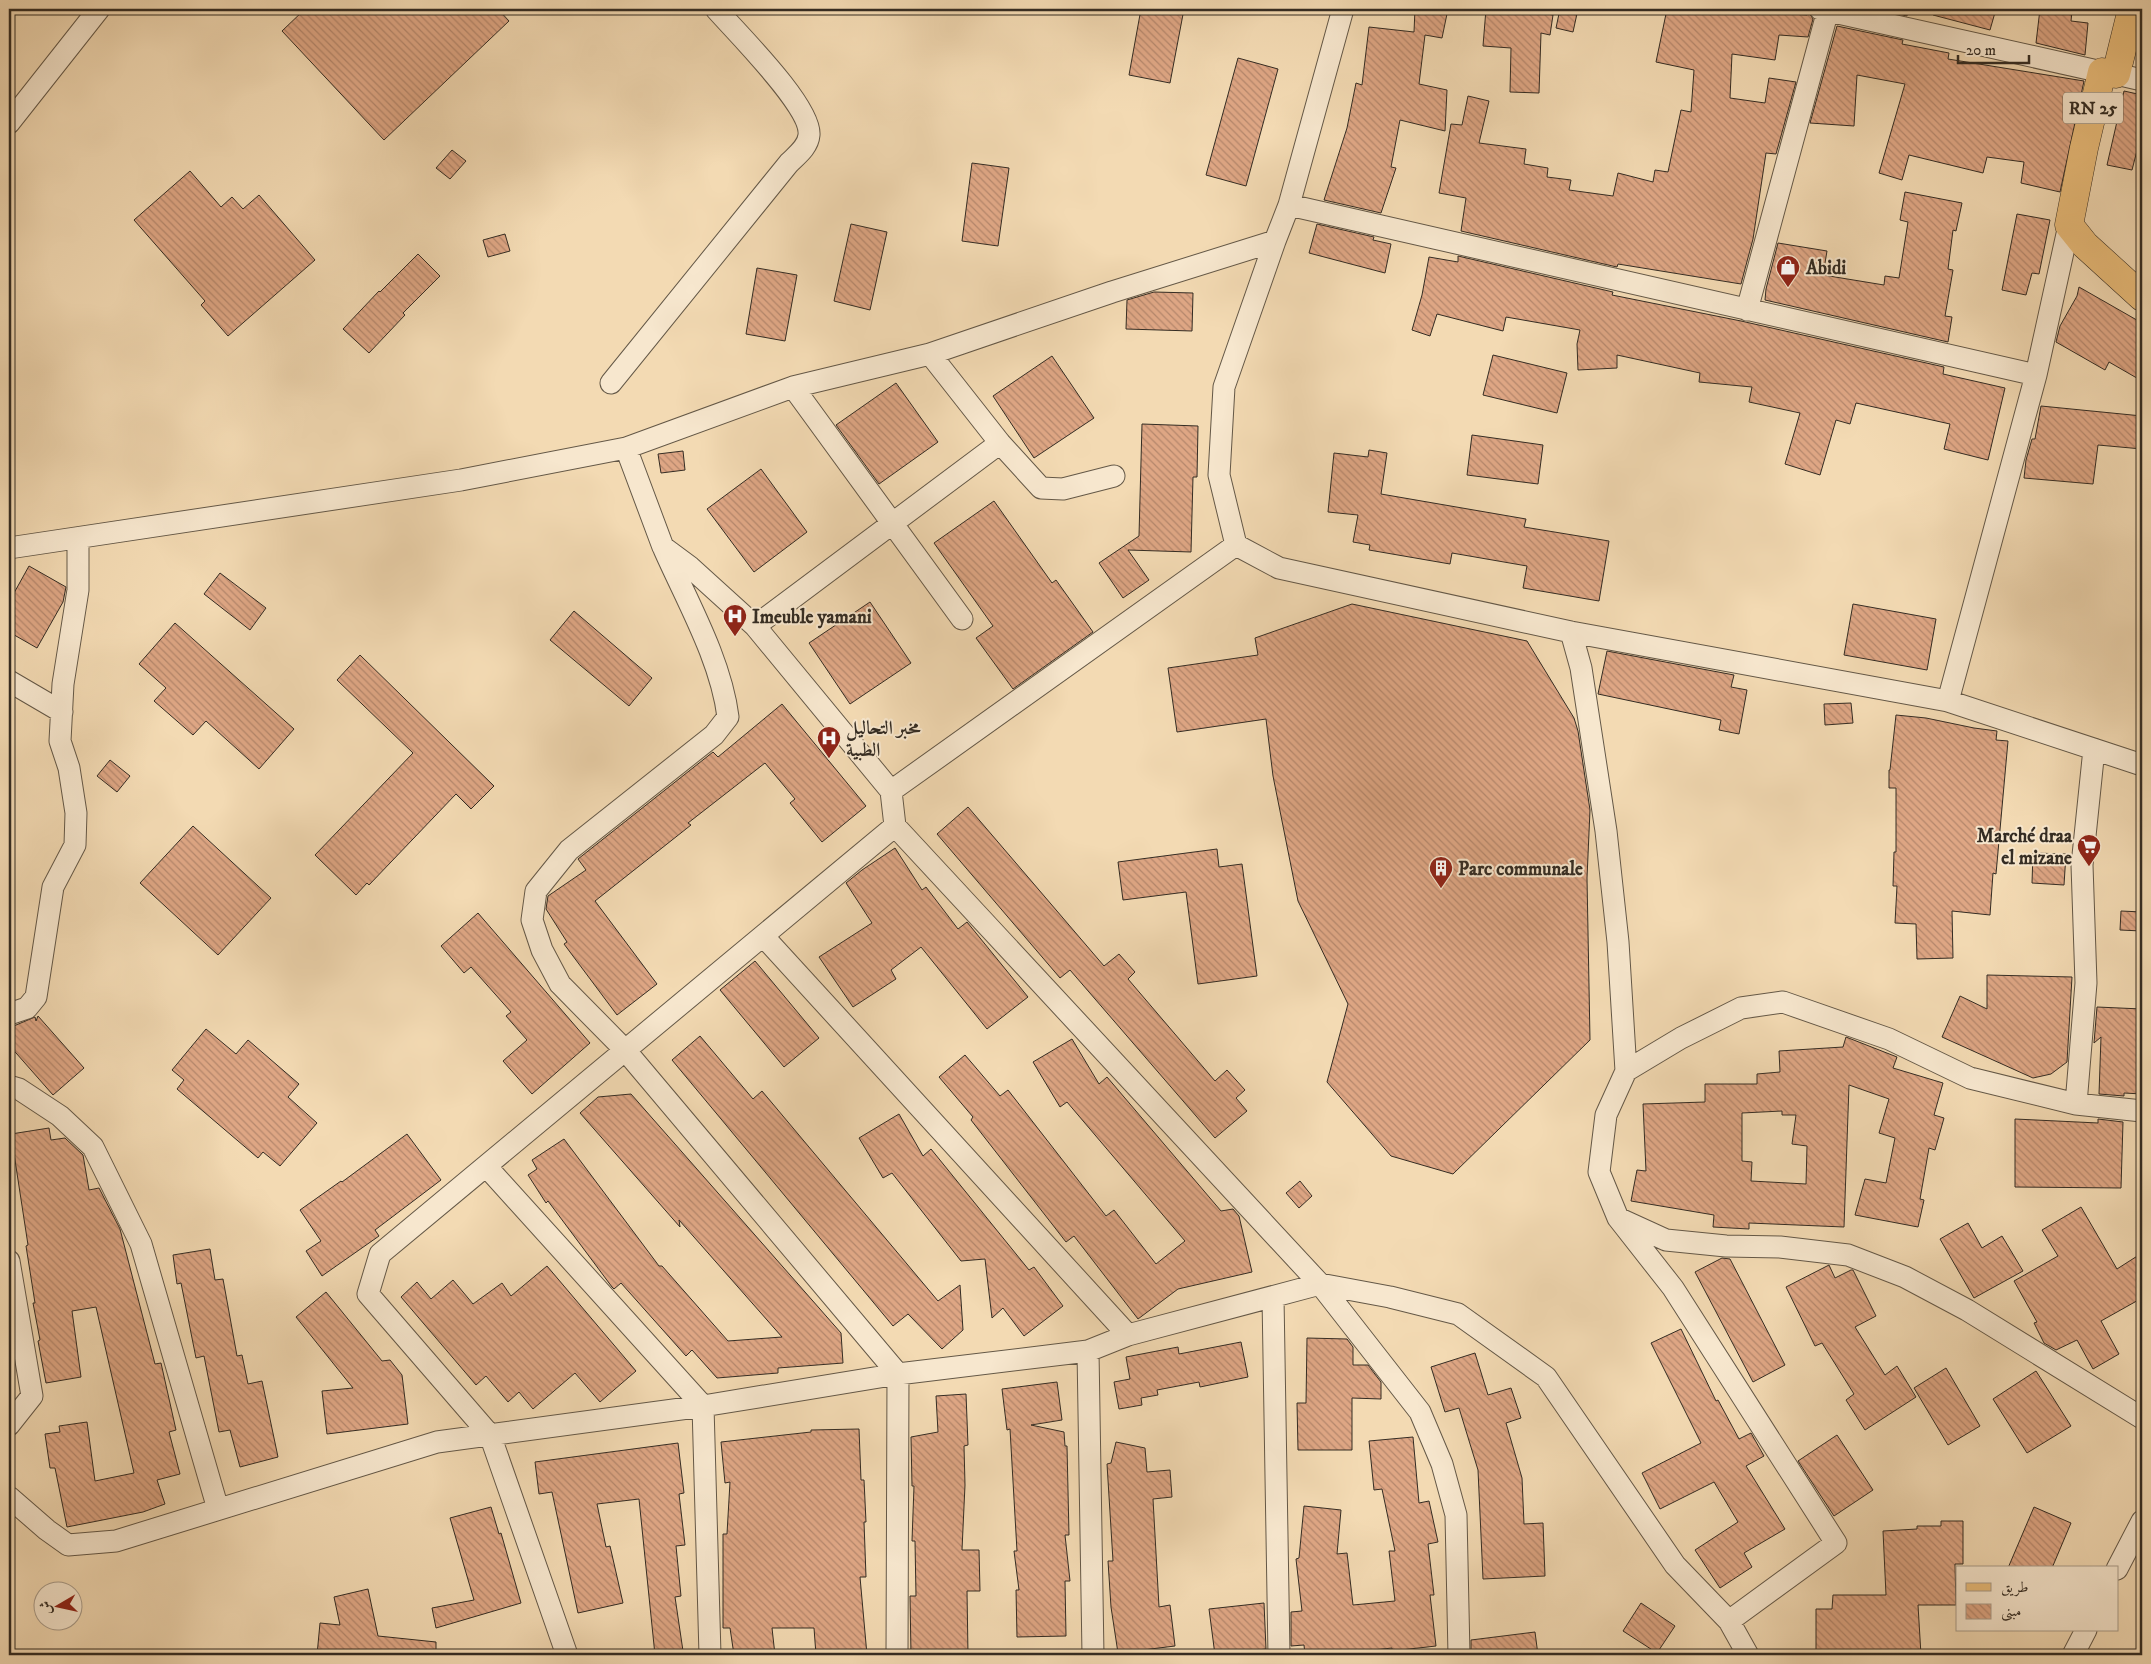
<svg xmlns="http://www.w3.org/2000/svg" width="2151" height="1664" viewBox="0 0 2151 1664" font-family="'IM FELL DW Pica',Amiri,serif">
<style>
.building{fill:url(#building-back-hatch);stroke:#342c23;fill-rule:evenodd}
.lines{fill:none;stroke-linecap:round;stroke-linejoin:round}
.minor-casing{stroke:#645847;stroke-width:23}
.primary-casing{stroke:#342c23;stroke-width:29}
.minor{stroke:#f7e7ce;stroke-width:21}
.primary{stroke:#eabd7a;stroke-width:28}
.labels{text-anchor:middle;stroke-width:4;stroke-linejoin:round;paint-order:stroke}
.shield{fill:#f7e7ce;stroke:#6e6456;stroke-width:1}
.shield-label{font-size:18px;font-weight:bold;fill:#342c23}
.poi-label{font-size:19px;font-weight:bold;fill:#342c23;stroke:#f7e7ce;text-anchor:start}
</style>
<defs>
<pattern id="building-back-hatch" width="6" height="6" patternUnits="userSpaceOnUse" patternTransform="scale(1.25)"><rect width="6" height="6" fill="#dea684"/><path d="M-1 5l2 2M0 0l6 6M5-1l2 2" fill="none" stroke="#b5876c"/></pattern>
</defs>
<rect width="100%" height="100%" fill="#f3dab3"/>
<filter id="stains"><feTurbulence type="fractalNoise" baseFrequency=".004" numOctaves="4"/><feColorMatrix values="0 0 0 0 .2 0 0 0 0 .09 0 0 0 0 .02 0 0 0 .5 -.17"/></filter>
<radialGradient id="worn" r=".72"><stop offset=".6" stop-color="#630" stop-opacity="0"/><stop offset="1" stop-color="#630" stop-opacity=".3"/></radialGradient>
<!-- building -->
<path class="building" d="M305,9H498L509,21L384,140L282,31Z
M1141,9H1184L1170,83L1129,75Z
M1415,9H1448L1442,38L1425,35L1419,84L1447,90L1445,131L1400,120L1391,167L1396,168L1381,213L1324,200L1347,128L1356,83L1362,85L1369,27L1414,32Z
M1486,9H1517L1553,15L1550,35L1541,33L1539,93L1510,92L1511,48L1483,46Z
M1560,9H1578L1573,32L1556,28Z
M1667,9H1683L1707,14L1708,9L1807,15L1808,11L1813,19L1808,37L1779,35L1775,60L1732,54L1730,98L1765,103L1769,78L1796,82L1776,154L1766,153L1753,239L1741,284L1618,264L1617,267L1461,231L1466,198L1439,193L1451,124L1462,125L1468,96L1489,101L1479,143L1526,149L1524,164L1548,168L1547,177L1571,180L1569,190L1613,196L1618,173L1653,182L1655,170L1668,172L1681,110L1691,112L1694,70L1656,62Z
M1876,9H1908L1907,16Z
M1934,9H1996L1990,30L1933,15Z
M2040,9L2072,11L2071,21L2088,23L2085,55L2036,43Z
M1837,26L1903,40L1902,44L1949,53L1948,59L2084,81L2060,192L2021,183L2024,162L1987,157L1983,173L1909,155L1902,180L1879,173L1905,84L1857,75L1854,126L1810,123Z
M1238,58L1278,69L1246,186L1206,175Z
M2124,91L2142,95V131L2132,170L2107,165Z
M452,150L466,161L450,179L436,168Z
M972,163L1009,168L998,246L962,241Z
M190,171L221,207L232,197L243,209L259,195L315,260L228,336L201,305L205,301L134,220Z
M1905,192L1962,203L1956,231L1953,230L1948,269L1953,270L1945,316L1952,317L1948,342L1765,300L1766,289L1778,243L1827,251L1823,275L1884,285L1885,276L1899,278L1908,222L1900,220Z
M2017,214L2050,220L2039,274L2032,273L2026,295L2002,290Z
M851,224L887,232L870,310L834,301Z
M1317,224L1374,237L1373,240L1391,244L1385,273L1309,253Z
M505,234L510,251L488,257L483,240Z
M418,254L440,276L403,313L405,315L369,353L343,329L379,291L380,292Z
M1458,256L1613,292L1612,295L1741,321L1944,367L1943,374L2005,388L1988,460L1944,449L1950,424L1856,403L1850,424L1836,420L1820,475L1785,464L1800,413L1749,402L1752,387L1699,382L1700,373L1617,355V368L1578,370L1577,344L1580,330L1506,317L1503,331L1437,314L1430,336L1412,330L1422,295L1429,257L1458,262Z
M757,268L797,275L785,341L746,334Z
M2079,287L2142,323V381L2109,362L2105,370L2056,342L2060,326L2077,296Z
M1154,292L1193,293L1192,331L1126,329L1127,300Z
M1493,355L1567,373L1557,413L1483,395Z
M1052,356L1094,418L1034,458L993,396Z
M896,383L938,442L879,484L836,425Z
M2041,406L2142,416V449L2098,445L2093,484L2024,478L2026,460L2032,439H2035Z
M1142,424L1198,426L1197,477H1193L1191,552L1128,550L1149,580L1123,598L1099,563L1139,536Z
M1472,435L1543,445L1538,484L1467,475Z
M1369,450L1387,453L1381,494L1526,519L1524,527L1609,541L1599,601L1523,588L1527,566L1452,553L1450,564L1369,550L1370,545L1353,542L1358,515L1328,512L1334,453L1368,457Z
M683,451L685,470L661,473L658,454Z
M761,469L807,532L754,572L707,509Z
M994,501L1052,583L1056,580L1093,632L1013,689L976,638L993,626L934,543Z
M29,566L66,587L63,602L37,648L9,632V602Z
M220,573L266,608L250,630L204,594Z
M870,602L911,663L850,704L809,643Z
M1352,604L1527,641L1574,718L1578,731L1590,810L1587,878L1590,1040L1453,1174L1391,1156L1327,1082L1348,1004L1298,901L1273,776L1266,719L1177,732L1168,668L1258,655L1255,638Z
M1853,604L1936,619L1927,670L1844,655Z
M574,611L652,678L629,706L550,640Z
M175,623L294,729L259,769L206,721L193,735L154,701L166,688L139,664Z
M1607,651L1734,675L1731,687L1747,690L1739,734L1719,730L1721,720L1598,694Z
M360,655L494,786L471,809L456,794L369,885L367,883L356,895L315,855L413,753L337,680Z
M1851,703L1853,723L1825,725L1824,704Z
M782,704L866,806L822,842L790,803L795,799L765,763L688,823L691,825L595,901L657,984L617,1015L564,944L567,942L546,909L548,896L586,870L578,859L713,752L718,757Z
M1896,715L1926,718L1974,728L1997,731L1996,740L2008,741L1996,874L1993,873L1990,915L1952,911L1953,958L1917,959L1916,924L1895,923L1897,886H1893L1894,852H1896V788H1889V770H1890Z
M110,760L130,776L117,792L97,776Z
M968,807L1104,966L1119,954L1135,972L1128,979L1215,1081L1227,1070L1245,1090L1236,1098L1247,1111L1215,1138L1070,970L1060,978L937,834Z
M193,826L271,898L218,955L140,883Z
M895,848L922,890L926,887L958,929L967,922L1028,997L987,1029L921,947L891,970L896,979L853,1007L819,957L872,923L846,883L862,870Z
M1217,849L1219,867L1242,864L1257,976L1198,984L1186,892L1123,900L1118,862Z
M2033,853L2066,854L2064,885L2032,883Z
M2121,911L2142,912V931L2120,930Z
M478,913L590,1043L532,1094L503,1061L527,1040L506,1016L511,1012L471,967L464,973L441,946Z
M755,961L819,1038L784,1067L720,990Z
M1987,975L2072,977L2067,1062L2051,1074L2033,1078L1942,1037L1960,996L1987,1009Z
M2097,1007L2142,1009V1094L2124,1093V1096L2099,1094L2101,1037L2094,1043Z
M38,1016L84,1068L53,1095L9,1045V1028L35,1017L36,1021Z
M206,1029L236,1054L248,1040L299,1084L288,1097L317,1123L280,1166L263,1152L258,1158L177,1089L184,1080L172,1070Z
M700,1036L753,1099L762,1091L938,1301L960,1285L963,1330L942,1349L908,1314L893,1326L672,1060Z
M1846,1037L1897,1057L1893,1068L1943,1083L1934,1115L1944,1118L1935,1150L1929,1148L1920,1199L1924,1200L1918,1227L1855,1215L1865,1179L1886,1183L1895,1138L1879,1133L1889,1099L1849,1085L1844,1227L1749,1223V1229L1713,1227L1714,1215L1631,1201L1637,1170L1646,1171L1643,1104L1705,1102V1084H1757V1074L1780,1072L1779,1051L1843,1047ZM1782,1111V1115H1796L1792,1144L1807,1146L1806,1184L1751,1181L1752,1162L1742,1161V1113Z
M1072,1039L1099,1084L1107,1077L1221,1211L1233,1209L1239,1216L1252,1272L1178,1289L1138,1319L1074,1236L1066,1242L971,1120L973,1117L939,1077L965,1055L1000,1096L1008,1090L1106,1216L1114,1210L1156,1264L1185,1241L1067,1102L1060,1107L1033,1062Z
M631,1094L841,1333L843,1363L778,1368V1373L717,1378L692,1350L686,1356L621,1283L614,1289L612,1287L548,1201L546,1203L528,1175L537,1169L532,1160L564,1139L659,1266H662L728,1341L782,1337L679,1220L680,1227L580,1113L598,1097Z
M899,1114L923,1156L931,1149L1029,1270L1034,1267L1063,1306L1024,1336L1003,1308L992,1318L985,1259L961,1261L892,1173L883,1178L859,1138Z
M2015,1119L2098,1123V1119L2123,1122L2121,1188L2015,1187Z
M49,1128L51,1140L65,1138L83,1155L89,1190L99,1188L120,1229L155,1364L161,1363L176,1430L169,1432L180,1474L157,1480L165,1504L143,1512L67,1527L55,1468H50L45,1434L60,1432L59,1426L87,1422L95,1481L134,1473L96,1307L72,1311L81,1377L46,1383L38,1341L40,1340L33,1303H35L26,1246L28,1245L11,1134Z
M407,1134L441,1180L375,1230L379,1236L322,1276L306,1251L321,1241L300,1210L341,1181L342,1182Z
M1300,1181L1312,1196L1299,1208L1286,1193Z
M2081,1207L2117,1269L2142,1253V1298L2101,1321L2119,1354L2093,1369L2077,1340L2056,1350L2044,1343L2034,1323L2037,1322L2014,1281L2058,1256L2042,1230Z
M1968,1223L1982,1248L2002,1236L2023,1271L1974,1298L1940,1239Z
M210,1249L215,1280L223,1279L237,1356L242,1355L248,1384L262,1381L278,1457L240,1467L230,1430L219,1432L204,1356L196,1358L181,1283L177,1284L173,1255Z
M1722,1258L1730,1259L1785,1365L1753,1382L1695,1272Z
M1829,1265L1835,1278L1851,1270H1853L1876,1316L1855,1327L1885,1375L1897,1366L1916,1397L1865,1430L1846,1400L1854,1394L1822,1343L1815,1346L1786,1287Z
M547,1266L636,1371L600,1402L575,1373L533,1409L519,1392L508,1402L486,1376L476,1385L401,1297L417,1282L431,1299L453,1280L473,1304L502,1283L511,1296Z
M326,1292L382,1361L390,1360L402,1375L408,1424L327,1434L322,1391L353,1388L296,1317Z
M1681,1329L1716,1401L1718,1400L1739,1439L1751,1433L1764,1456L1746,1466L1785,1529L1744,1553L1752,1567L1720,1588L1695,1550L1738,1522L1714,1482L1660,1509L1642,1473L1701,1443L1651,1343Z
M1307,1338L1347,1339L1353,1347V1365H1368L1381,1382V1399L1352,1398V1450H1298L1297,1403H1306Z
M1241,1342L1248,1377L1200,1387L1199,1382L1157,1390L1158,1395L1141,1398L1142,1405L1119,1409L1114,1382L1130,1379L1126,1357L1178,1347L1179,1354Z
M1475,1353L1488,1395L1511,1388L1521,1418L1506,1423L1522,1478L1524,1524L1543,1523L1545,1576L1483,1579L1478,1470L1459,1408L1445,1412L1431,1367Z
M1946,1368L1980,1426L1948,1445L1914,1388Z
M2036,1371L2071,1426L2027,1453L1993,1399Z
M1057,1382L1062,1420L1031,1425L1064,1432L1065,1446H1067L1069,1535H1065L1070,1581H1065L1066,1636L1017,1637L1016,1590H1019L1014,1551H1017L1010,1429L1007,1430L1002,1389Z
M966,1394L968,1445L964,1446L965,1485L962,1550H979L980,1591H967L968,1655H911L910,1596H916L915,1541H912L914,1486H912L911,1437L938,1432L936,1396Z
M859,1429L861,1480H864L866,1522H864L866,1577H860L867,1655H816L814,1628H772L775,1655H734L730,1628H723V1534H727L730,1482L725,1483L721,1442L811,1432V1430Z
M1837,1435L1873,1490L1834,1516L1798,1461Z
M1413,1437L1419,1503L1429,1501L1438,1542L1428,1544L1434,1595H1430L1436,1646L1392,1651V1648L1328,1655H1305L1304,1645L1291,1646V1612L1302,1611L1296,1559L1299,1558L1304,1506L1341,1510L1337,1554L1347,1553L1353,1605L1395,1601L1389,1551H1395L1382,1489L1374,1490L1369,1441Z
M1116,1442L1145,1448L1147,1472L1170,1470L1172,1497L1153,1499L1159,1607L1170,1605L1175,1646L1118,1653L1111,1607L1108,1561H1113L1107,1464L1111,1463Z
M678,1443L684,1493L679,1494L685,1545L676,1546L681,1596L675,1597L683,1651L655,1655L639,1499L597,1504L606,1547L610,1546L623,1603L578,1613L552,1492L539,1494L535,1462Z
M491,1507L499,1534L501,1533L521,1603L436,1628L432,1608L474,1600L450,1518Z
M2034,1507L2071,1523L2052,1568H2008Z
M1941,1521H1963V1564H1955L1956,1605H1918L1921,1655H1816V1609H1832L1833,1595H1886L1883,1531L1917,1529V1526H1941Z
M368,1589L378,1636L436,1642V1655H317L320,1623L340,1625L334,1597Z
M1264,1603L1266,1649L1215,1655L1209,1609Z
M1641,1603L1675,1626L1657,1653L1623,1631Z
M1535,1632L1538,1655H1471V1640Z"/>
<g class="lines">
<!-- minor casing -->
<g class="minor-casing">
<path id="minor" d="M1343,9L1289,205L1275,241L1224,387L1219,475L1236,545L1279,568L1571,632L1948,701L2036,375L2069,225
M1820,9L2102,72
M2116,74L2142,80
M9,123L99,9
M1289,205L2036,375
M1747,310L1828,10
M930,354L1000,443L1041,488L1063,489L1114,476
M611,383L789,163C797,155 808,147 809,135C812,107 736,32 716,9
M793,387L962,619
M626,448L663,547L690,567L755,626L891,791L895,826L1320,1284L1420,1412L1442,1464L1456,1515L1459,1655
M9,548L461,480L626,448L793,387L930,354L1112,292L1275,241
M664,549C687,601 721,660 728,717L714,735L569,850L536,891L532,920L542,950L560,984L625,1050L898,1374L897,1655
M755,626L1000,443
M9,681L62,712
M1948,701L2142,765
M891,791L1236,545
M764,937L1128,1335
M9,1014L27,1008L36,997L53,887L75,845L76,813L69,768L60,741L63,684L78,590V538
M1626,1071L1681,1038L1741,1008L1783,1002L1889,1039L1970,1078L2076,1104L2086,983L2082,865L2094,749
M9,1086L19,1089L60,1116L93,1147L141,1244L218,1509
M2076,1104L2142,1111
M486,1166L703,1406L710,1655
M1620,1219L1666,1240L1726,1246L1780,1247L1848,1255L1905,1277L1967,1310L2142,1418
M9,1261L32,1396L9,1425
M1273,1297L1279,1655
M1088,1351L1093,1655
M9,1497L47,1530L68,1545L116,1541L437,1442L703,1406L898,1374L1088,1351L1128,1335L1320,1284L1390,1297L1458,1314L1546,1377L1675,1565L1729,1621L1836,1543L1673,1288L1618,1218L1599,1172L1606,1115L1626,1071L1618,942L1606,831L1581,668L1571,632
M2117,1569L2142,1521
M1729,1621L1748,1655
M567,1655L490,1435L368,1294L380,1254L895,826
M2073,1655L2086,1630"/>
</g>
<!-- primary casing -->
<g class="primary-casing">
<path id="primary" d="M2132,9L2116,74L2102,72L2084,148L2069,225L2085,245L2142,297"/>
</g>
<!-- minor -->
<use href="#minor" class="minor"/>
<!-- primary -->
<use href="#primary" class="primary"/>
</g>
<!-- icons -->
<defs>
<g id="shop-pin" transform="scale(1.25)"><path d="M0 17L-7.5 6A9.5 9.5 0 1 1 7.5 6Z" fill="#8f2418" stroke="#f7e7ce"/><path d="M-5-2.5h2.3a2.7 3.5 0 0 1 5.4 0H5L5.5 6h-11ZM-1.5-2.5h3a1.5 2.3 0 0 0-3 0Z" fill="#fff"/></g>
<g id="hospital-pin" transform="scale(1.25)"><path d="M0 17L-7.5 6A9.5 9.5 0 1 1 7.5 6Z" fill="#8f2418" stroke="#f7e7ce"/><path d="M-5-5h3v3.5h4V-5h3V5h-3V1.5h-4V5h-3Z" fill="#fff"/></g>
<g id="supermarket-pin" transform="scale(1.25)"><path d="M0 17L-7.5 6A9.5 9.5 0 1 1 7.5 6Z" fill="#8f2418" stroke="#f7e7ce"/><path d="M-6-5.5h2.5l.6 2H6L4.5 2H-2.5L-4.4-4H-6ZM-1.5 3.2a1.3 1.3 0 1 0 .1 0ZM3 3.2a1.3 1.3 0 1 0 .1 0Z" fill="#fff"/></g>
<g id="building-pin" transform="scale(1.25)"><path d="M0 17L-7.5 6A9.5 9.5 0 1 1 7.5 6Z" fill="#8f2418" stroke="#f7e7ce"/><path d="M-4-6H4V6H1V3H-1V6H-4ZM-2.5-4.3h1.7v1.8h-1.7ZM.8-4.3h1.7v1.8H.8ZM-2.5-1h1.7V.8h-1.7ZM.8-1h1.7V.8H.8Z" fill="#fff"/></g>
</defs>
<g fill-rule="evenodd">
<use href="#shop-pin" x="1788" y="267"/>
<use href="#hospital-pin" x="735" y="616"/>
<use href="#hospital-pin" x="829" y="738"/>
<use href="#supermarket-pin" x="2089" y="846"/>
<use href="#building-pin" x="1441" y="868"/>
</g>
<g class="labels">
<!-- shield labels -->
<rect class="shield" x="2063" y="92.5" width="60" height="31" rx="4"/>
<g class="shield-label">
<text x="2093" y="114">RN 25</text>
</g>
<!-- poi labels -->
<g class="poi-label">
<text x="1806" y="274">Abidi</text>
<text x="752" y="623">Imeuble yamani</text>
<text x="846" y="734">مخبر التحاليل<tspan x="846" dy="22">الطبية</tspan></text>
<text x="2072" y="842" text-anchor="end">Marché draa<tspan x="2072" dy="22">el mizane</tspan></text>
<text x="1458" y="875">Parc communale</text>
</g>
</g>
<!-- margin -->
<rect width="2151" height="1664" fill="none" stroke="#f3dab3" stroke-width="30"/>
<rect x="10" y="10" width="2131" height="1644" fill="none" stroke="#342c23" stroke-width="2.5"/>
<rect x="15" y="15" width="2121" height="1634" fill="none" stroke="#342c23"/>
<!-- legend -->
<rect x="1956" y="1566" width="162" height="65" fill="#f7e7ce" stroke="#a99c8a"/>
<rect x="1966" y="1583" width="25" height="8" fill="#eabd7a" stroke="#a99c8a"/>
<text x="2001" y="1592" font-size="15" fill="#342c23">طريق</text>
<rect x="1966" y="1604" width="25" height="15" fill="url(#building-back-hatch)" stroke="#a99c8a"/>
<text x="2001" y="1616" font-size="15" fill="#342c23">مبنى</text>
<!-- north arrow -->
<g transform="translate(58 1606) rotate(261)"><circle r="24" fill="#f7e7ce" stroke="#a99c8a"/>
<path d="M0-4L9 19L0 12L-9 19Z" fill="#8f2418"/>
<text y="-8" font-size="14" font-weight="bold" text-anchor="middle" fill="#342c23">ش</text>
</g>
<!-- scale -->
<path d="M1958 55v8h71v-8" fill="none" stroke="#342c23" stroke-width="2.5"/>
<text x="1966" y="55" font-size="15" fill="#342c23" stroke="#f7e7ce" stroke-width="4" paint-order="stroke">20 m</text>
<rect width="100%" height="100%" filter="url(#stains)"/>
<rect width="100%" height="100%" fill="url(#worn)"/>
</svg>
